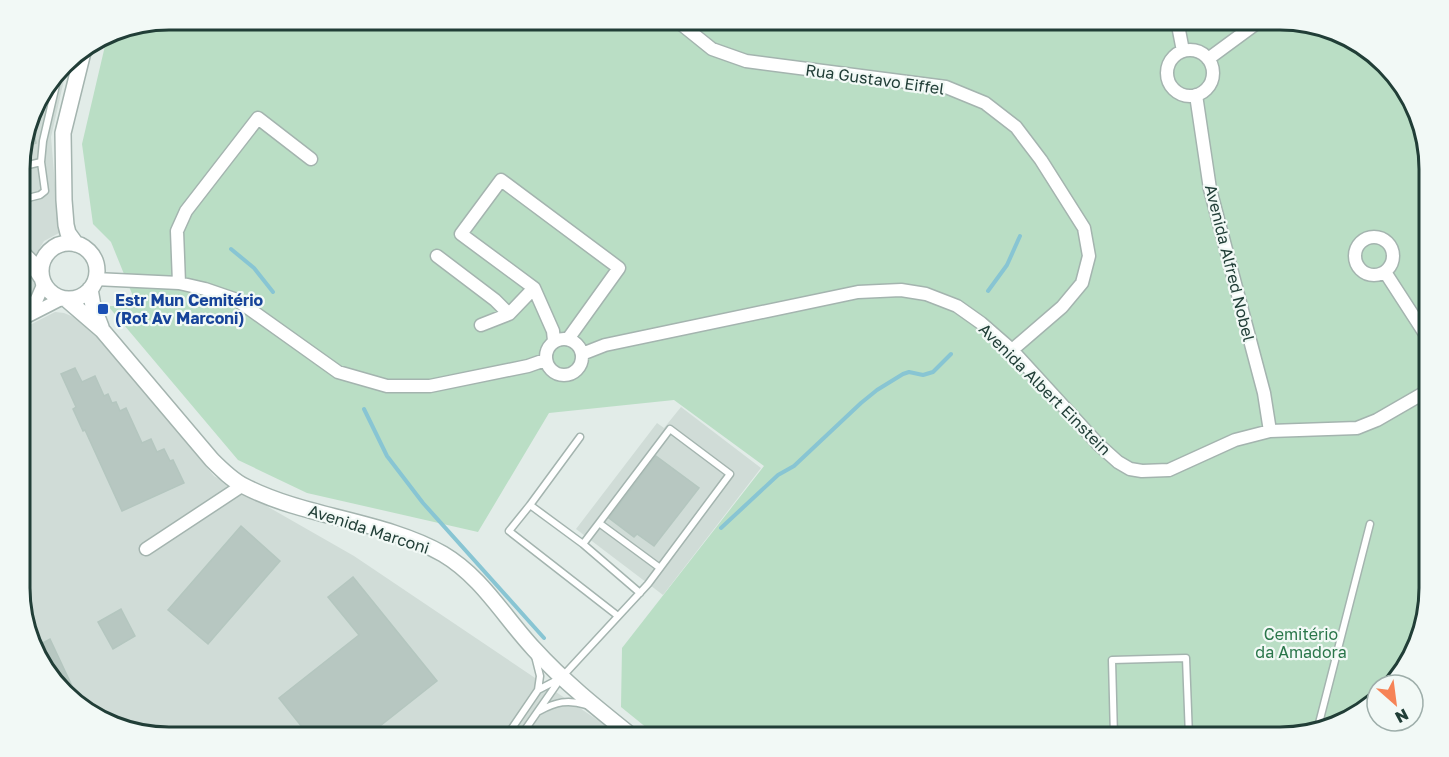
<svg xmlns="http://www.w3.org/2000/svg" width="1449" height="757" viewBox="0 0 1449 757" font-family="'Golos Text',sans-serif">
<style>
.built{fill:#d0dcd7}
.green{fill:#badec5}
.lines{fill:none;stroke-linecap:round;stroke-linejoin:round}
.stream{stroke:#88c5d3;stroke-width:4}
.building{fill:#b7c7c1;stroke:#b4c6bf;stroke-width:1.5}
.service-casing{stroke:#a4b4af;stroke-width:9}
.minor-casing{stroke:#a4b4af;stroke-width:15}
.tertiary-casing{stroke:#a4b4af;stroke-width:18}
.service{stroke:#fff;stroke-width:6}
.minor{stroke:#fff;stroke-width:12}
.tertiary{stroke:#fff;stroke-width:15}
.transit-dot{fill:#1a4fb4;stroke:#f2f9f6;stroke-width:2}
.labels{text-anchor:middle;stroke-width:4.5;stroke-linejoin:round;paint-order:stroke}
.street-label{font-size:16px;fill:#213e37;stroke:#f2f9f6}
.transit-label{font-size:16px;font-weight:bold;fill:#164399;stroke:#f2f9f6;text-anchor:start}
.park-label{font-size:16px;fill:#2a764a;stroke:#f2f9f6}
.rim{fill:none;stroke:#213e37;stroke-width:3}
</style>
<rect width="100%" height="100%" fill="#e2ece8"/>
<!-- built -->
<path class="built" d="M69,58L51,137L59,233L44,241L35,256L37,287L35,294L20,312V159L35,103Z
M55,312L64,313L86,322L214,476L354,556L599,721L618,737H169L103,722L50,679L21,608L20,330Z
M681,407L761,468L663,595L576,529L657,423L664,428Z"/>
<!-- green -->
<path class="green" d="M169,20H1280L1346,35L1404,86L1428,150L1429,466L1421,471L1418,527L1429,530V588L1414,654L1387,685H1377V696L1363,712L1289,737H658L621,707L622,648L764,466L674,400L549,413L478,532L307,493L238,460L108,306H137L111,242L93,224L82,144L108,33L112,31Z"/>
<g class="lines">
<!-- stream -->
<path class="stream" d="M231,249L254,268L273,292
M988,291L1007,265L1020,236
M364,409L387,456L423,503L544,638
M721,528L778,475L794,466L861,403L877,390L903,374L909,372L923,375L933,372L951,354"/>
</g>
<!-- building -->
<path class="building" d="M31,117L36,143L23,148L26,138Z
M75,368L82,382L95,376L104,396L108,394L112,403L116,402L120,411L126,408L142,443L151,439L157,452L164,449L170,461L173,460L184,483L122,511L85,430L83,431L73,409L76,407L61,374Z
M656,456L699,488L654,546L637,534L634,537L609,518Z
M241,526L280,561L208,644L168,610Z
M353,577L437,681L366,737H310L279,698L359,635L328,597Z
M121,609L135,636L113,649L98,622Z
M50,639L80,703L50,679L37,646Z"/>
<g class="lines">
<!-- service casing -->
<g class="service-casing">
<path id="service" d="M20,167L41,162
M20,200L40,195L45,191L41,162L43,141L59,72
M530,505L580,437
M583,544L599,523
M618,616L509,531L530,505L583,544L640,593
M535,656L540,676L538,690
M539,711C556,702 568,699 586,705
M1318,727L1370,524
M506,737L538,690L559,679
M520,737L561,678L648,584L730,474L670,429L599,523L660,568
M1114,737L1112,660L1186,658L1189,737"/>
</g>
<!-- minor casing -->
<g class="minor-casing">
<path id="minor" d="M676,20L712,49L746,61L946,87L985,103L1016,127L1041,160L1084,228L1089,256L1082,283L1062,307L1012,350
M1177,20L1183,51
M1167 73a23 23 0 1 1 46 0a23 23 0 1 1-46 0Z
M1208,59L1261,20
M1196,95L1210,189L1264,393L1270,431
M1355 256a19 19 0 1 1 38 0a19 19 0 1 1-38 0Z
M437,256L495,300L509,314
M1385,272L1429,340
M95,279L179,283L205,289L237,300L338,372L387,386H430L528,366L545,360
M179,283L177,231L186,211L258,118L311,159
M24,315L37,299L44,283
M20,320L63,298
M481,325L509,314L534,288
M546 357a18 18 0 1 1 36 0a18 18 0 1 1-36 0Z
M554,341L553,331L534,288L461,234L501,180L619,268L568,339
M582,354L605,345L858,292L901,290L926,294L957,306L981,323L1012,350L1099,445L1118,462L1130,469L1142,471L1169,470L1235,440L1270,431L1357,428L1377,420L1429,390
M146,549L243,485"/>
</g>
<!-- tertiary casing -->
<g class="tertiary-casing">
<path id="tertiary" d="M41 271a28 28 0 1 1 56 0a28 28 0 1 1-56 0Z
M76,244L68,233L66,225L64,200L63,133L84,48
M20,251L32,263L41,277
M90,289L93,306L101,327
M66,299L102,330L212,460C222,470 232,480 244,486C306,518 383,520 443,554C482,577 504,617 534,649C564,682 598,709 633,737"/>
</g>
<!-- service -->
<use href="#service" class="service"/>
<!-- minor -->
<use href="#minor" class="minor"/>
<!-- tertiary -->
<use href="#tertiary" class="tertiary"/>
</g>
<!-- markers -->
<rect class="transit-dot" x="97" y="303" width="12" height="12" rx="3"/>
<g class="labels">
<!-- street labels -->
<g class="street-label">
<text transform="translate(875 79) rotate(8)" y="6">Rua Gustavo Eiffel</text>
<text transform="translate(1230 263) rotate(76)" y="6">Avenida Alfred Nobel</text>
<text transform="translate(1045 389) rotate(45)" y="6">Avenida Albert Einstein</text>
<text transform="translate(369 529) rotate(18)" y="6">Avenida Marconi</text>
</g>
<!-- transit labels -->
<g class="transit-label">
<text x="115" y="306">Estr Mun Cemitério<tspan x="115" dy="18">(Rot Av Marconi)</tspan></text>
</g>
<!-- park labels -->
<g class="park-label">
<text x="1301" y="640">Cemitério<tspan x="1301" dy="18">da Amadora</tspan></text>
</g>
</g>
<!-- crop -->
<path d="M0 0H1449V757H0ZM169 30H1280A139 139 0 0 1 1419 169V588A139 139 0 0 1 1280 727H169A139 139 0 0 1 30 588V169A139 139 0 0 1 169 30Z" fill="#f2f9f6" fill-rule="evenodd"/>
<path class="rim" d="M169 30H1280A139 139 0 0 1 1419 169V588A139 139 0 0 1 1280 727H169A139 139 0 0 1 30 588V169A139 139 0 0 1 169 30Z"/>
<!-- north arrow -->
<g transform="translate(1395 703) rotate(152)"><circle r="28" fill="#f2f9f6" stroke="#9eaeaa" stroke-width="1.5"/>
<path d="M0-4.5L10 22L0 15L-10 22Z" fill="#f68356"/>
<text y="-9" font-size="16" font-weight="bold" text-anchor="middle" fill="#213e37">N</text>
</g>
</svg>
